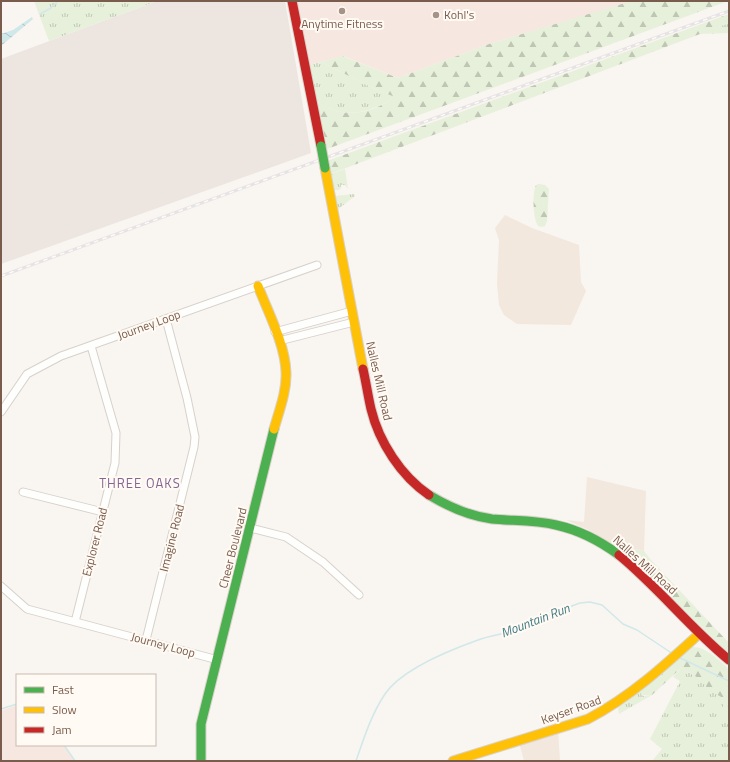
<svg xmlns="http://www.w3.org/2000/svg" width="730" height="762" viewBox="0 0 730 762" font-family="'Titillium Web',sans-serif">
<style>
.residential{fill:#f2e8de}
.commercial{fill:#f6e8e1}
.industrial{fill:#ede5e0}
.grass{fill:url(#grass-tufts)}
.forest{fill:url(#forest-firs)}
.water{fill:url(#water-waves)}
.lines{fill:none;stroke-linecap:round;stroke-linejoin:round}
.stream{stroke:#d0e8ea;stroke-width:1.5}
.street-casing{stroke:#d7d1cb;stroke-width:9}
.fast-casing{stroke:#d9d2cb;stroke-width:11}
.slow-casing{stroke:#d9d2cb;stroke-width:11}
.jam-casing{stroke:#d9d2cb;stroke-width:11}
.street{stroke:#fefefd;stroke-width:7}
.fast{stroke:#4caf50;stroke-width:9}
.slow{stroke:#ffc107;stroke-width:9}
.jam{stroke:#c62828;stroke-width:9}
.rail-casing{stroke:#e6e3e7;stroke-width:3}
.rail{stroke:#fffaf3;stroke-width:1.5;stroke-dasharray:4.5;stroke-linecap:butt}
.fast-bridge-casing{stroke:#d9d2cb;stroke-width:11;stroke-linecap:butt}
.fast-bridge{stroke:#4caf50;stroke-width:9}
.poi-dot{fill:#a69286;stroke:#fffaf3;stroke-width:1.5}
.labels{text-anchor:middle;stroke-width:4;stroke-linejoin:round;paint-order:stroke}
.poi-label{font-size:12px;fill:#7a5c4d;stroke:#fffaf3;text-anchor:start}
.street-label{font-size:12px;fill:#7a5c4d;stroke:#fffaf3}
.neighbourhood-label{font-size:13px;letter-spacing:1px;fill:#846695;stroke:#fffaf3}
.water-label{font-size:13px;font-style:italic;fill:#437c86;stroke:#fffaf3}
</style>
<defs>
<pattern id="grass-tufts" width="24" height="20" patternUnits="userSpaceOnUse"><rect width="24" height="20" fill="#e7f0db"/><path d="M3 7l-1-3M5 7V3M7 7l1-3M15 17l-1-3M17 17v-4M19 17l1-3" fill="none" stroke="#c0c6b4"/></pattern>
<pattern id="forest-firs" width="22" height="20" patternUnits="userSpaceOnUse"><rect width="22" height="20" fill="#e7f0db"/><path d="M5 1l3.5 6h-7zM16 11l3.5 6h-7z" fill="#c0c6b4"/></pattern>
<pattern id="water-waves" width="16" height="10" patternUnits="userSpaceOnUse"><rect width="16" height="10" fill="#d0e8ea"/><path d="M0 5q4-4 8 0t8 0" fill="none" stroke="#aebfc0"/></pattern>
</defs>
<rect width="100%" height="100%" fill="#f9f5f0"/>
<!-- residential -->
<path class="residential" d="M505,215L532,228L579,245L581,282L586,291L571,325L517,324L504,315L499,305L497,284L499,240L495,228Z
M587,477L646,491L644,551L636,549L629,551V556L589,530L566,520L584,522Z
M558,731L560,761H524L519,742Z"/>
<!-- commercial -->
<path class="commercial" d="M296,1H632V2L489,44L398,78L343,56L310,65Z
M17,705V745H65L75,761H1V711Z"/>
<!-- industrial -->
<path class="industrial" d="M157,1H285L311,153L1,264V59Z"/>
<!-- grass -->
<path class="grass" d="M34,1H157L49,41Z
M729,23V33L698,34Z
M321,62L377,90L396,97C379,107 358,117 338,111C331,109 324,106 317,103L310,65Z
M345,169L348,189L345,185H341V188L339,190H333L330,174Z
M354,194L355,196L337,210L334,199L335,196Z
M666,668L664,674L644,688L643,696L652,695L619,714L618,708L644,688Z
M681,668L700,679L723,698V707L729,711V761H652L662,749L650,739L680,681L673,677Z"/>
<!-- forest -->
<path class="forest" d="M632,1H728L327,149L317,103C324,106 331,109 338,111C357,117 380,108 395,97L377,90L321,62L342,56L398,78L489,44Z
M729,14V23L330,174L327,161Z
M539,184L545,185L549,189L547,221L545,226L541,227L538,226C533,218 532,194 536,185Z
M636,549L644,551L650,559L729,643V653L727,652L629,556V551Z
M693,647C706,647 720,661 729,669V711L723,707V698L709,690L700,679L681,668L652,695H641V693L644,688L664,674L666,668L689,649Z"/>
<!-- water -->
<path class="water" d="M32,17L33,19L1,46V34L13,30Z"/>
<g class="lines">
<!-- stream -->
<path class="stream" d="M40,14L51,8L58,1
M678,657L729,681
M1,709L17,704
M64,745L75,761
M356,761C364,738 371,715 385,694C402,669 450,650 478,640C491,635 506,634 519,629C540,621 559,610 580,603L590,602L602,605L623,624L637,630L673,654"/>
<!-- street casing -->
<g class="street-casing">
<path id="street" d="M275,332L352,311
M279,341L354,322
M1,412L27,374L61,356L317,265
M23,492L103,512
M251,528L286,537L323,562L359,595
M1,586L27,609L218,660
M75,622L115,463L116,433L91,346
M146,640L194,447L195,437L187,398L166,319"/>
</g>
<!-- fast casing -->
<g class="fast-casing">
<path id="fast" d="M429,495C449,507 469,516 492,519C513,521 535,520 556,525C579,530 600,541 619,555
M201,761V724L274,429"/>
</g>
<!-- slow casing -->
<g class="slow-casing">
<path id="slow" d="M325,168L363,369
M258,286C268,312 285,344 286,372C287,391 279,411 274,429
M453,761L588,719C630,697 664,666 699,634"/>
</g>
<!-- jam casing -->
<g class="jam-casing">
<path id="jam" d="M292,1L321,146
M363,369C366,382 368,396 371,409C379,442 401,476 429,495
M619,555C658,587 690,628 729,660"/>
</g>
<!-- street -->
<use href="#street" class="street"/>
<!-- fast -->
<use href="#fast" class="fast"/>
<!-- slow -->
<use href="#slow" class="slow"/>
<!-- jam -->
<use href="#jam" class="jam"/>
<!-- rail casing -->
<g class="rail-casing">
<path id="rail" d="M1,276L729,11"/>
</g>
<!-- rail -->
<use href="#rail" class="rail"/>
<!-- fast-bridge casing -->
<g class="fast-bridge-casing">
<path id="fast-bridge" d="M321,146L325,168"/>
</g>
<!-- fast-bridge -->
<use href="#fast-bridge" class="fast-bridge"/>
</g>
<!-- markers -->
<g class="poi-dot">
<circle cx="342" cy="11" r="4"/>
<circle cx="436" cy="15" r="4"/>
</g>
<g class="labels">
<!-- poi labels -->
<g class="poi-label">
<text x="444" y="19">Kohl's</text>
<text x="342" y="28" text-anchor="middle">Anytime Fitness</text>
</g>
<!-- street labels -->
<g class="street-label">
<text transform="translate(149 325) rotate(-20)" y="4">Journey Loop</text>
<text transform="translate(379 381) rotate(77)" y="4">Nalles Mill Road</text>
<text transform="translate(172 538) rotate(-76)" y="4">Imagine Road</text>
<text transform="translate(95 542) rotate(-76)" y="4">Explorer Road</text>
<text transform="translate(233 548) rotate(-76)" y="4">Cheer Boulevard</text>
<text transform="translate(645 565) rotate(42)" y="4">Nalles Mill Road</text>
<text transform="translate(163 645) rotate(15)" y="4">Journey Loop</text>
<text transform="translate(571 710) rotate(-20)" y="4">Keyser Road</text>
</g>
<!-- neighbourhood labels -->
<g class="neighbourhood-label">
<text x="140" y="488">THREE OAKS</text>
</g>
<!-- water labels -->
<g class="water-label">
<text transform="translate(535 620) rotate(-21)" y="5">Mountain Run</text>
</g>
</g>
<!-- border -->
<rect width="730" height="762" fill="none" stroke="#7a5c4d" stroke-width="4"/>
<!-- legend -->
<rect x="16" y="674" width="140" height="72" fill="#fffaf3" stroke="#cabbb1"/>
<rect x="24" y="687" width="20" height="6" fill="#4caf50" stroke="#cabbb1"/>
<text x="52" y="694" font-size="12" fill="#7a5c4d">Fast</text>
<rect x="24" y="707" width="20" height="6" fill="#ffc107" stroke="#cabbb1"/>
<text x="52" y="714" font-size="12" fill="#7a5c4d">Slow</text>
<rect x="24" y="727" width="20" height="6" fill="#c62828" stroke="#cabbb1"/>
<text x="52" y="734" font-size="12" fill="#7a5c4d">Jam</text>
</svg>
